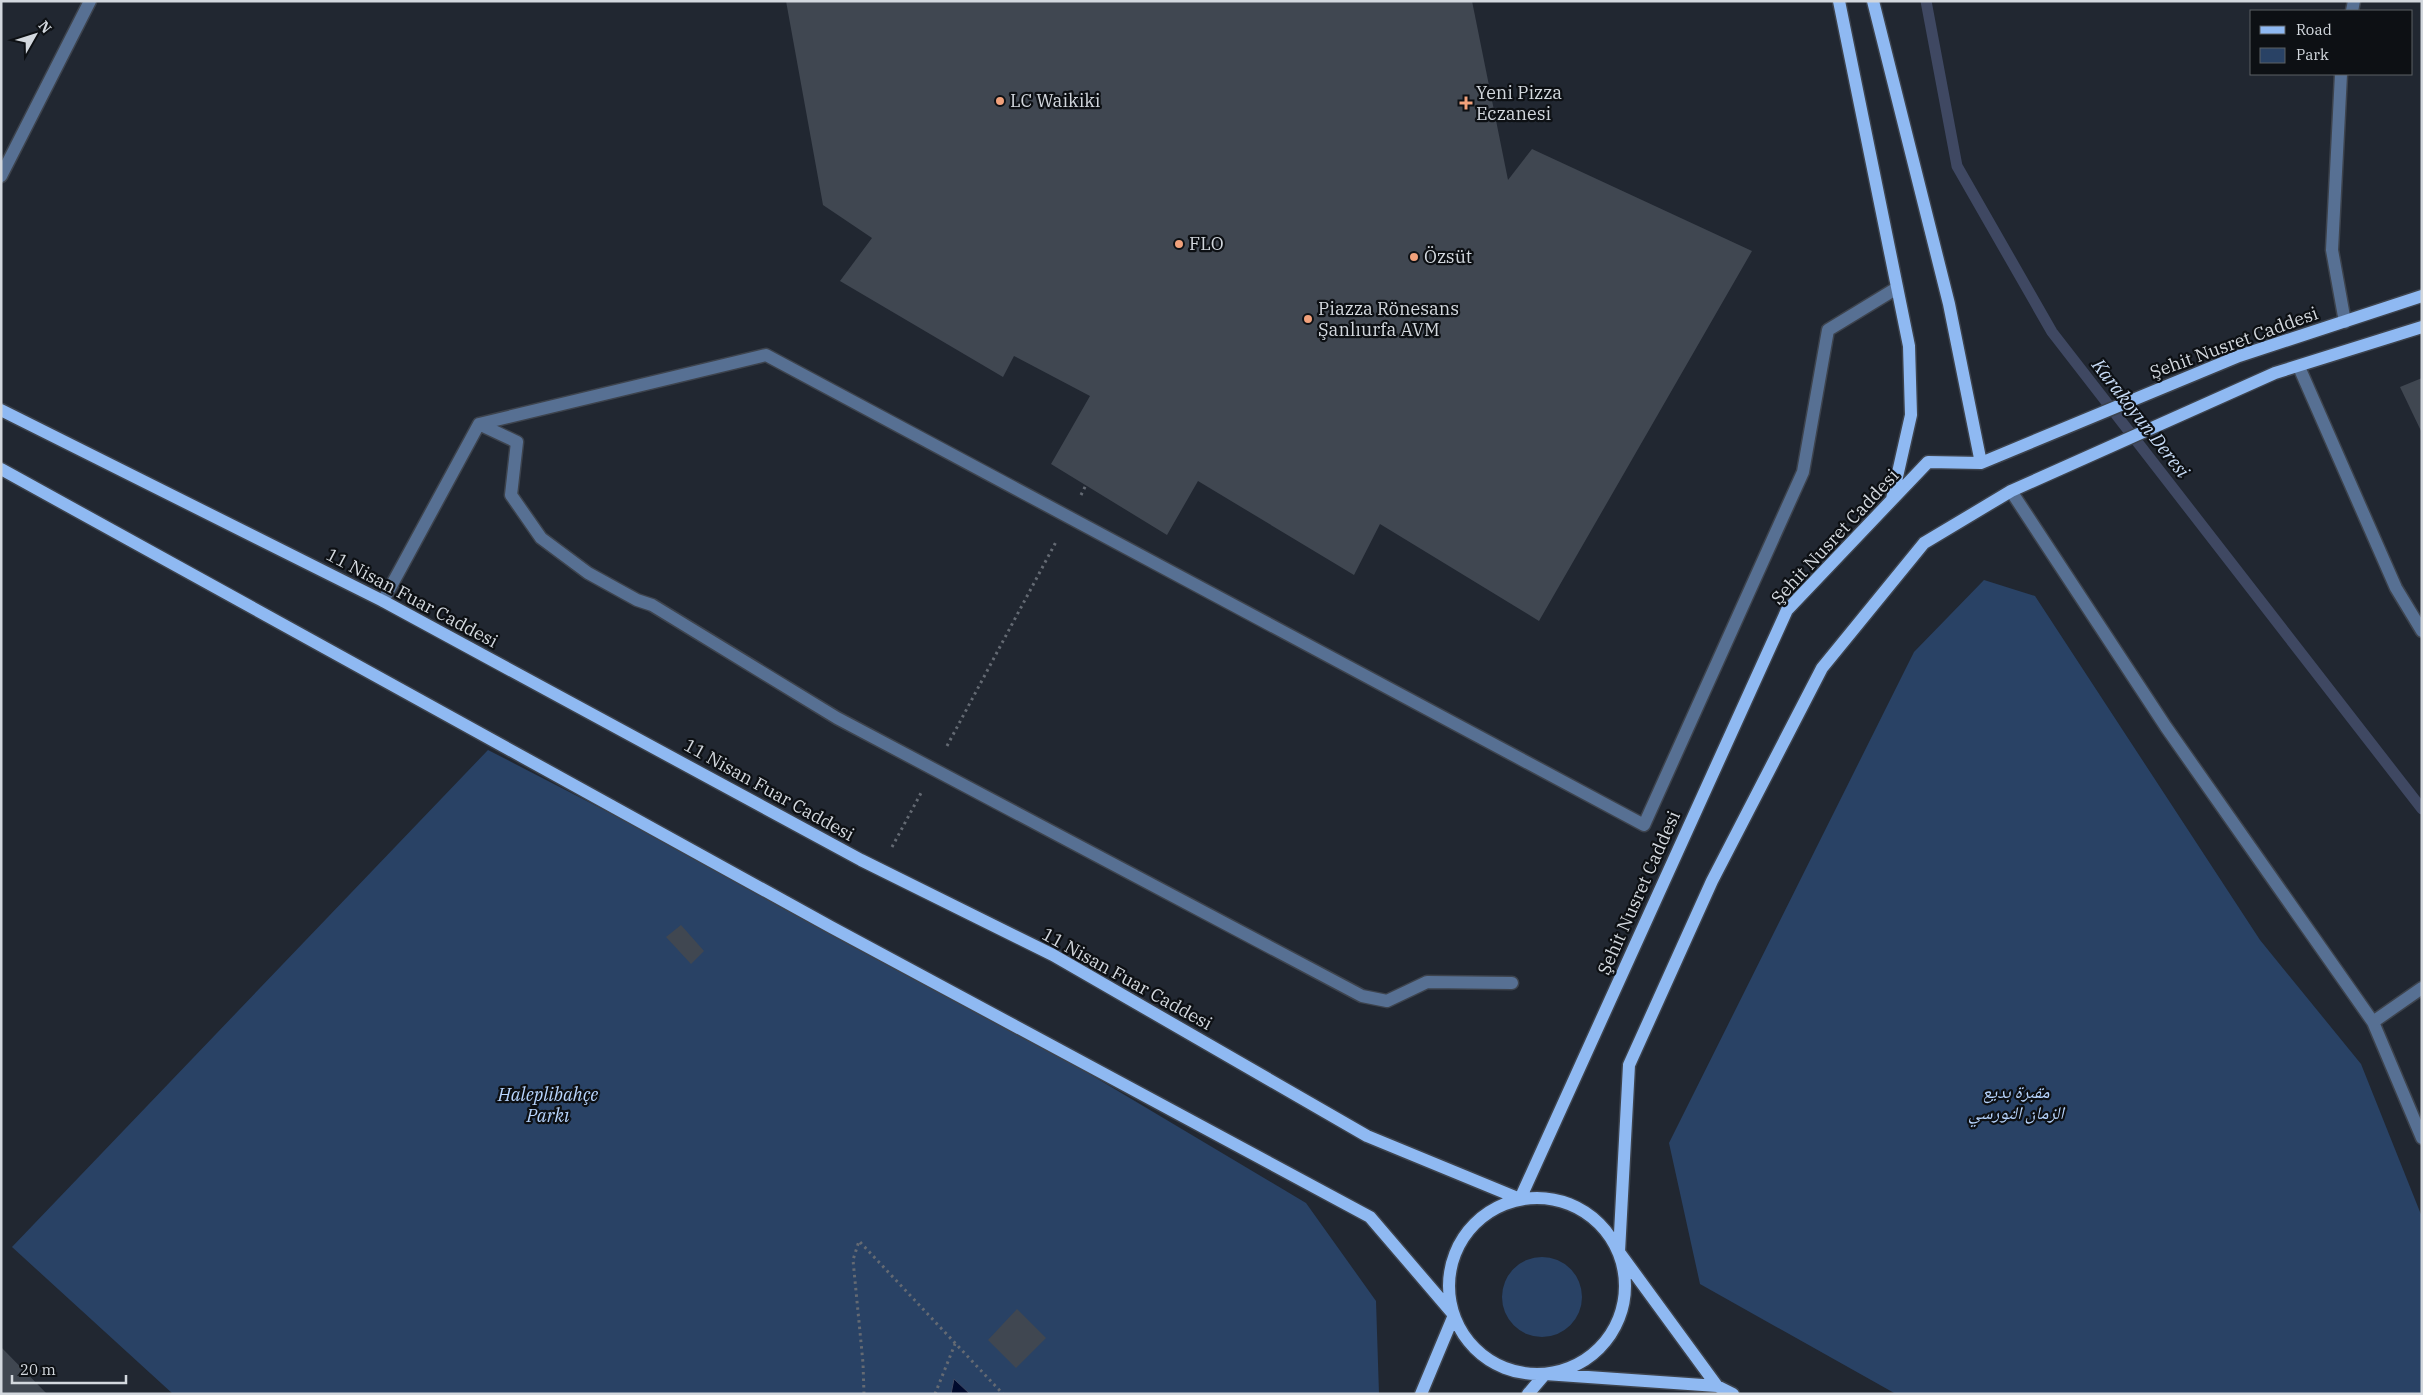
<svg xmlns="http://www.w3.org/2000/svg" width="2423" height="1395" viewBox="0 0 2423 1395" font-family="'IBM Plex Serif','Noto Naskh Arabic',serif">
<style>
.green{fill:#294265}
.water{fill:#000a2d;stroke:#3f4862}
.lines{fill:none;stroke-linecap:round;stroke-linejoin:round}
.stream{stroke:#3f4862;stroke-width:11}
.building{fill:#404751}
.minor-casing{stroke:#3d434d;stroke-width:15}
.major-casing{stroke:#3d434d;stroke-width:15}
.path{stroke:#646a73;stroke-width:3;stroke-dasharray:2.5 4;stroke-linecap:butt}
.minor{stroke:#577093;stroke-width:12}
.major{stroke:#8fb9f2;stroke-width:12}
.poi-dot{fill:#f1a17b;stroke:#0d1014;stroke-width:2}
.labels{text-anchor:middle;stroke-width:4.5;stroke-linejoin:round;paint-order:stroke}
.poi-label{font-size:18px;fill:#d3d8de;stroke:#0d1014;text-anchor:start}
.street-label{font-size:18px;fill:#d3d8de;stroke:#0d1014}
.park-label{font-size:18px;font-style:italic;fill:#b7d4fd;stroke:#0d1014}
.water-label{font-size:19px;font-style:italic;fill:#c7dbf6;stroke:#0d1014}
</style>
<rect width="100%" height="100%" fill="#212731"/>
<!-- green -->
<path class="green" d="M1984,580L2035,596L2260,940L2361,1064L2422,1217V1394H1896L1700,1284L1669,1143L1914,652Z
M488,750L831,927L957,995L1306,1203L1376,1301L1379,1394H173L12,1247Z
M1502 1297a40 40 0 1 1 80 0a40 40 0 1 1-80 0Z"/>
<!-- water -->
<path class="water" d="M954,1379L970,1394H951Z"/>
<g class="lines">
<!-- stream -->
<path class="stream" d="M1926,1L1957,166L2052,332L2422,809"/>
</g>
<!-- building -->
<path class="building" d="M786,1H1472L1508,180L1532,149L1752,251L1539,621L1380,524L1354,575L1198,481L1167,535L1051,464L1090,396L1014,356L1003,377L840,281L872,238L823,205Z
M2422,378V433L2400,387Z
M681,925L704,951L691,964L666,937Z
M1017,1309L1046,1338L1016,1368L988,1340Z
M1,1347L47,1394H1Z"/>
<g class="lines">
<!-- minor casing -->
<g class="minor-casing">
<path id="minor" d="M2352,11L2354,1
M2341,74L2332,250L2345,322
M1,176L90,1
M2299,367L2396,588L2422,631
M479,424L517,442L511,495L541,538L588,573L637,600L652,605L837,718L1362,996L1387,1001L1427,982L1512,983
M2011,491L2166,727L2373,1022L2422,1138
M383,601L479,424L766,355L1644,825L1803,472L1828,330L1897,288
M2373,1022L2422,988"/>
</g>
<!-- major casing -->
<g class="major-casing">
<path id="major" d="M1839,1L1909,346L1911,415L1892,499
M1873,1L1949,304L1981,463
M1,410L383,601L861,860L1053,955L1367,1136L1520,1199L1787,610L1928,462L1981,463L2239,356L2422,296
M1,469L831,927L1370,1217L1454,1315L1421,1394
M1449 1286a88 88 0 1 1 176 0a88 88 0 1 1-176 0Z
M1717,1386L1619,1252L1629,1065L1712,881L1822,668L1924,543L2011,491L2275,373L2422,327
M1528,1394L1545,1374L1717,1386L1733,1394"/>
</g>
<!-- path -->
<path class="path" d="M1081,495L1086,485
M947,746L1057,540
M892,847L921,793
M864,1394L863,1363L853,1260L859,1241L1003,1394
M935,1394L955,1344"/>
<!-- minor -->
<use href="#minor" class="minor"/>
<!-- major -->
<use href="#major" class="major"/>
</g>
<!-- markers -->
<g class="poi-dot">
<circle cx="1000" cy="101" r="5"/>
<path d="M1463.5 95.5h5v5h5v5h-5v5h-5v-5h-5v-5h5z"/>
<circle cx="1179" cy="244" r="5"/>
<circle cx="1414" cy="257" r="5"/>
<circle cx="1308" cy="319" r="5"/>
</g>
<g class="labels">
<!-- poi labels -->
<g class="poi-label">
<text x="1476" y="99">Yeni Pizza<tspan x="1476" dy="21">Eczanesi</tspan></text>
<text x="1010" y="107">LC Waikiki</text>
<text x="1189" y="250">FLO</text>
<text x="1424" y="263">Özsüt</text>
<text x="1318" y="315">Piazza Rönesans<tspan x="1318" dy="21">Şanlıurfa AVM</tspan></text>
</g>
<!-- street labels -->
<g class="street-label">
<text transform="translate(2234 343) rotate(-20)" y="6">Şehit Nusret Caddesi</text>
<text transform="translate(1835 537) rotate(-47)" y="6">Şehit Nusret Caddesi</text>
<text transform="translate(412 598) rotate(28)" y="6">11 Nisan Fuar Caddesi</text>
<text transform="translate(769 790) rotate(29)" y="6">11 Nisan Fuar Caddesi</text>
<text transform="translate(1639 893) rotate(-66)" y="6">Şehit Nusret Caddesi</text>
<text transform="translate(1127 979) rotate(29)" y="6">11 Nisan Fuar Caddesi</text>
</g>
<!-- park labels -->
<g class="park-label">
<text x="2016" y="1098">مقبرة بديع<tspan x="2016" dy="21">الزمان النورسي</tspan></text>
<text x="548" y="1101">Haleplibahçe<tspan x="548" dy="21">Parkı</tspan></text>
</g>
<!-- water labels -->
<g class="water-label">
<text transform="translate(2141 418) rotate(52)" y="7">Karakoyun Deresi</text>
</g>
</g>
<!-- border -->
<rect width="2423" height="1395" fill="none" stroke="#d3d8de" stroke-width="5"/>
<!-- legend -->
<rect x="2250" y="10" width="162" height="65" fill="#0d1014" stroke="#5c6065"/>
<rect x="2260" y="26" width="25" height="8" fill="#8fb9f2" stroke="#5c6065"/>
<text x="2296" y="35" font-size="15" fill="#d3d8de">Road</text>
<rect x="2260" y="48" width="25" height="15" fill="#294265" stroke="#5c6065"/>
<text x="2296" y="60" font-size="15" fill="#d3d8de">Park</text>
<!-- north arrow -->
<g transform="translate(35 35) rotate(51)" stroke="#0d1014" stroke-width="4" paint-order="stroke">
<path d="M0-4L9 19L0 12L-9 19Z" fill="#d3d8de"/>
<text y="-8" font-size="14" font-weight="bold" text-anchor="middle" fill="#d3d8de">N</text>
</g>
<!-- scale -->
<path d="M12 1375v8h114v-8" fill="none" stroke="#d3d8de" stroke-width="2.5"/>
<text x="20" y="1375" font-size="15" fill="#d3d8de" stroke="#0d1014" stroke-width="4" paint-order="stroke">20 m</text>
</svg>
